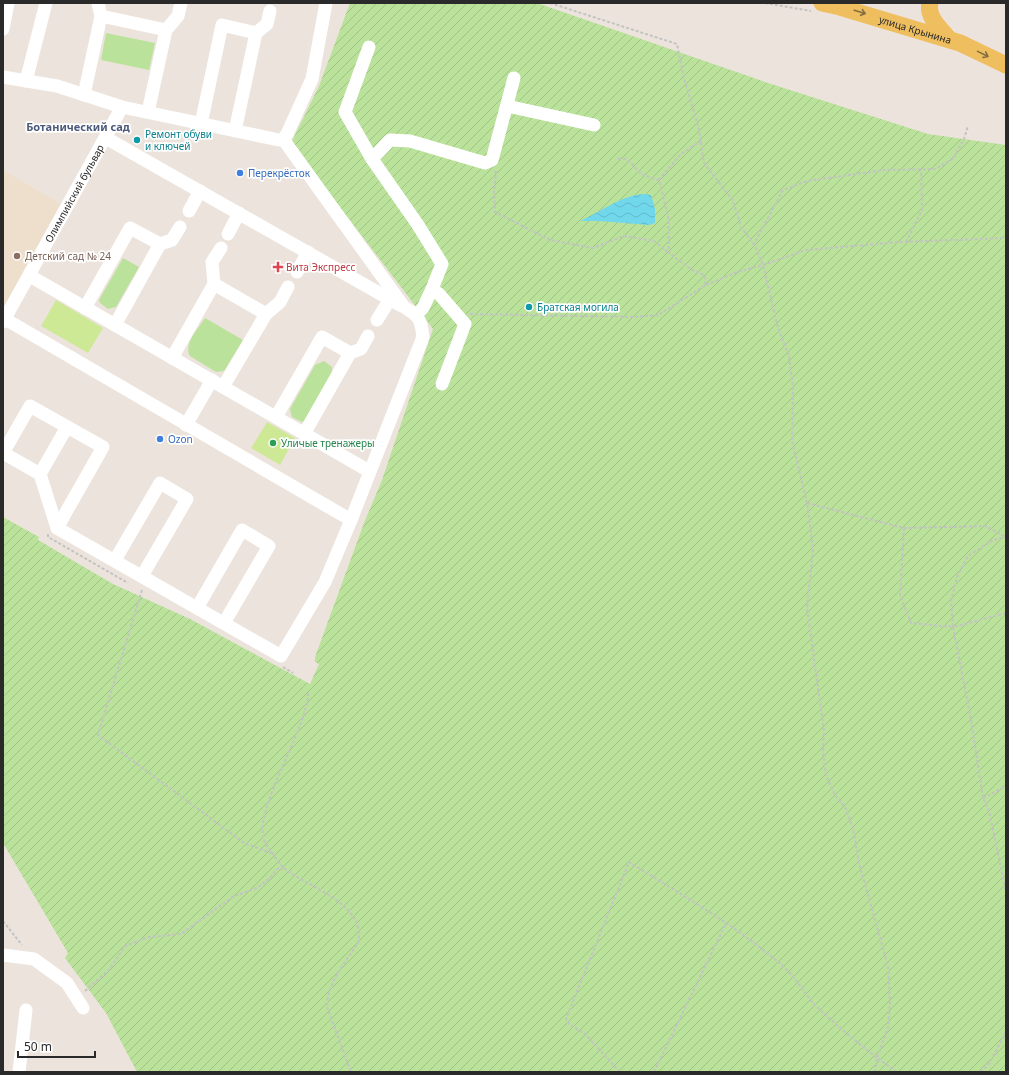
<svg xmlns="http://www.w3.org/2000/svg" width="1009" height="1075" viewBox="0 0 1009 1075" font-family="'Noto Sans',sans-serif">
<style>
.education{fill:#eddfcc}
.park{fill:#bae29a}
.garden{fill:url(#garden-furrows)}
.pitch{fill:#cee996}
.water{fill:url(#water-waves)}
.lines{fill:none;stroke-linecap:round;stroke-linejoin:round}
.path{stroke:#c3c3c3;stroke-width:2;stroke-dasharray:3 2;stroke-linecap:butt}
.minor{stroke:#fff;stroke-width:13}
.major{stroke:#eebe5f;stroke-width:17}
.oneway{stroke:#826d42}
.culture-dot{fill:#0f9aa8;stroke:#fff;stroke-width:1.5}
.shop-dot{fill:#3f7fe0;stroke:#fff;stroke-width:1.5}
.education-dot{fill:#8d6e63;stroke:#fff;stroke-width:1.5}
.health-dot{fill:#e0444e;stroke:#fff;stroke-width:1.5}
.leisure-dot{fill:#2e9e5b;stroke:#fff;stroke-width:1.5}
.labels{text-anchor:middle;stroke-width:3.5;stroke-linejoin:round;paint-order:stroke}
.street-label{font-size:10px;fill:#2a2a2a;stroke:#fff}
.culture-label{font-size:10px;fill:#0d838f;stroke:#fff;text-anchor:start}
.shop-label{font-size:10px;fill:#366cbe;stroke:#fff;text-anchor:start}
.education-label{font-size:10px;fill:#785e54;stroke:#fff;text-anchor:start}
.health-label{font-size:10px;fill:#be3a42;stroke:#fff;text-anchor:start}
.leisure-label{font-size:10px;fill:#27864d;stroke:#fff;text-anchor:start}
.neighbourhood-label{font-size:11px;font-weight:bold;fill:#4b597a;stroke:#fff}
</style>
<defs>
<pattern id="garden-furrows" width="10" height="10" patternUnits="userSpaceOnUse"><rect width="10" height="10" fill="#bae29a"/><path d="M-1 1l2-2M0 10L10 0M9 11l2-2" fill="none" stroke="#a0c285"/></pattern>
<pattern id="water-waves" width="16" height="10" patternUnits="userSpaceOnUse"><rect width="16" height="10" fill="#71d8ec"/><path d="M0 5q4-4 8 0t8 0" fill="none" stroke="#62bacb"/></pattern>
</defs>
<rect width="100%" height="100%" fill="#ece4dc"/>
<!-- education -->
<path class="education" d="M3,170L61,204L3,309Z"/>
<!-- park -->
<path class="park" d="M106,33L155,43L149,70L101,60Z
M123,258L139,267L116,307L108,309L100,303L99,300Z
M205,318L243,340L224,371L216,372L190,356C183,344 198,329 205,318Z
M324,361L332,367V376L306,420L302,422L292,417L290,409L315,365Z"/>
<!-- garden -->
<path class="garden" d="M350,3H537L768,83L928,134L1006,145V1072H137L106,1013L65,958L68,953L3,843V517L39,537L38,540L113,584L190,619L310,684L319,664L315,662V657L364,523L382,480L433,329L291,143L319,86Z"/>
<!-- pitch -->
<path class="pitch" d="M56,300L103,328L88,353L41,326Z
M267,422L295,438L280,465L251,448Z"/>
<!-- water -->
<path class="water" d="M644,194L651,195L655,209V223L649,225L599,221H580C601,212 619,196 644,194Z"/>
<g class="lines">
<!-- path -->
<path class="path" d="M550,3L677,44L684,78L699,129L704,163L733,201L741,227L754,244
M765,3L811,11
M618,159C631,156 634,170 644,175C649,177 654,179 659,180L668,216L669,253L692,270L704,275L706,285
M495,171L496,173L494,191L495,212L550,240L593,248L624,236L654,241L669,253
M659,180L681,154L701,141
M906,242L922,210L921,170
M470,314L634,317L658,315L706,285L737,272L763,265L806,250L900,242L1006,238
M807,503L904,528L986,526L1006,537
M904,528L900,595L911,623L953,627L951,601L957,577L968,556L993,540L1006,537
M48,534V537L128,583
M142,590L98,735L244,843L274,854
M1006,613L953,627L971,720L983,798L989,811L1006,892
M283,667L293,673
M308,693C307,730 253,810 264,840C265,844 281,866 285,869C308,887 368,905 358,943C345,963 327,983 327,1007L351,1072
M983,798L1006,786
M3,921L22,945
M85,991L109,970L125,946L149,937L181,934L234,896L257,888L270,878L277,869L284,868
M620,1072L585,1034L569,1024L566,1019L629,862C682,895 737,926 784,967C796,978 804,993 815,1005C840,1029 868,1052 897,1072
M654,1072L726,923
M875,1072L877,1058L888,1028L890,1002L888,966L859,863L853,828L845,807L835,795L826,776L823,751L824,731L807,608L813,548L807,503L792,441L793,388L789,356L778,328L763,265L754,244L783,190L807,181L884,170L935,169L953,159L964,139L968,126
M981,1072L989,1064L1006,1032"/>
<!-- minor -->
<g class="minor">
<path d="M101,16L166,30"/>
<path d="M3,29L8,3"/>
<path d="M369,47L345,112L372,159L418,225L442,264L432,289"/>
<path d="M3,77L57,86L122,107L279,140L283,139L287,134L312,79L326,3"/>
<path d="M26,81L46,3"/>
<path d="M84,95L101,16L98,3"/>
<path d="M507,106L594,125"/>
<path d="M148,112L166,30L178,16L181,3"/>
<path d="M201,124L222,25L256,33"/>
<path d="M235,131L256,33L267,24L270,11"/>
<path d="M106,138L400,305"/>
<path d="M372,159L390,140L410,141L485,163L492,160L514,78"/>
<path d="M189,211L200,191"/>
<path d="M228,234L239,213"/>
<path d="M160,244L172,240L180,227"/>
<path d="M297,272L308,252"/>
<path d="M30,276L369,471"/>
<path d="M214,284L212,262L221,248"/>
<path d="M85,308L130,228L160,244L115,325"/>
<path d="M266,314L280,302L288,287"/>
<path d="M416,315L423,308L432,289L439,294L465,324L442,384"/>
<path d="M5,319L351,520"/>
<path d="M377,320L390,299"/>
<path id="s1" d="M3,322L122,107"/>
<path d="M350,353L361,349L368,336"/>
<path d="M172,358L214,284L266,314L223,387"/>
<path d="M276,417L322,337L350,353L304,434"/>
<path d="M186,425L212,380"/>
<path d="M3,453L40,474L57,528L281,656L325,582L351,520L423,337C421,319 419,316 404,307L283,139"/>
<path d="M3,453L30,406L103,447L57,528"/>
<path d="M40,474L67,427"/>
<path d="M115,560L160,483L187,499L142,576"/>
<path d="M197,608L242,530L269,546L224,623"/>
<path d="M3,955L34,959L67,983L83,1008"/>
<path d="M19,1072L26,1010"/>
</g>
<!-- major -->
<g class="major">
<path id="s2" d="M822,3L840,7L960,43L1006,65"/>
<path d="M930,3C926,17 942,30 950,40"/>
</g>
</g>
<!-- one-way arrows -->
<defs><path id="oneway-shaft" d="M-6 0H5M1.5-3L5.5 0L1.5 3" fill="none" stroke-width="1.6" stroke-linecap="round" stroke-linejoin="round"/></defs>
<g class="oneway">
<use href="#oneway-shaft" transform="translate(860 12) rotate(17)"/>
<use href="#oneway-shaft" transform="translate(983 54) rotate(26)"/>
</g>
<!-- markers -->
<g class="culture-dot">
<circle cx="137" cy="140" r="4"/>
<circle cx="529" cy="307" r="4"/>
</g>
<g class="shop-dot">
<circle cx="240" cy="173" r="4"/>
<circle cx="160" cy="439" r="4"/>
</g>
<circle class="education-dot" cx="17" cy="256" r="4"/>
<path class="health-dot" d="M276 261h4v4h4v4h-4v4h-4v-4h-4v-4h4z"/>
<circle class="leisure-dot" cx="273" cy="443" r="4"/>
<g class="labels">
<!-- street labels -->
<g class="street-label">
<text dy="4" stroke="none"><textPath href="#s2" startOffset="97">улица Крынина</textPath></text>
<text dy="4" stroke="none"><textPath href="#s1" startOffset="147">Олимпийский бульвар</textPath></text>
</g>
<!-- culture labels -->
<g class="culture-label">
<text x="145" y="138">Ремонт обуви<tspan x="145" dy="12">и ключей</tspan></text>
<text x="537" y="311">Братская могила</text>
</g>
<!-- shop labels -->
<g class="shop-label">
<text x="248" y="177">Перекрёсток</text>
<text x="168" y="443">Ozon</text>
</g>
<!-- education labels -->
<g class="education-label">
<text x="25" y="260">Детский сад № 24</text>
</g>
<!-- health labels -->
<g class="health-label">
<text x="286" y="271">Вита Экспресс</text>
</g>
<!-- leisure labels -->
<g class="leisure-label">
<text x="281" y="447">Уличые тренажеры</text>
</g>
<!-- neighbourhood labels -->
<g class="neighbourhood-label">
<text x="78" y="131">Ботанический сад</text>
</g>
</g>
<!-- border -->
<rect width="1009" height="1075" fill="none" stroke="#2a2a2a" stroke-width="8"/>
<!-- scale -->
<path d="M18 1051v6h77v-6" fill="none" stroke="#2a2a2a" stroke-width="2"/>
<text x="24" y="1051" font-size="12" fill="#2a2a2a" stroke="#ffffff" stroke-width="3" paint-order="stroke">50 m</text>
</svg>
